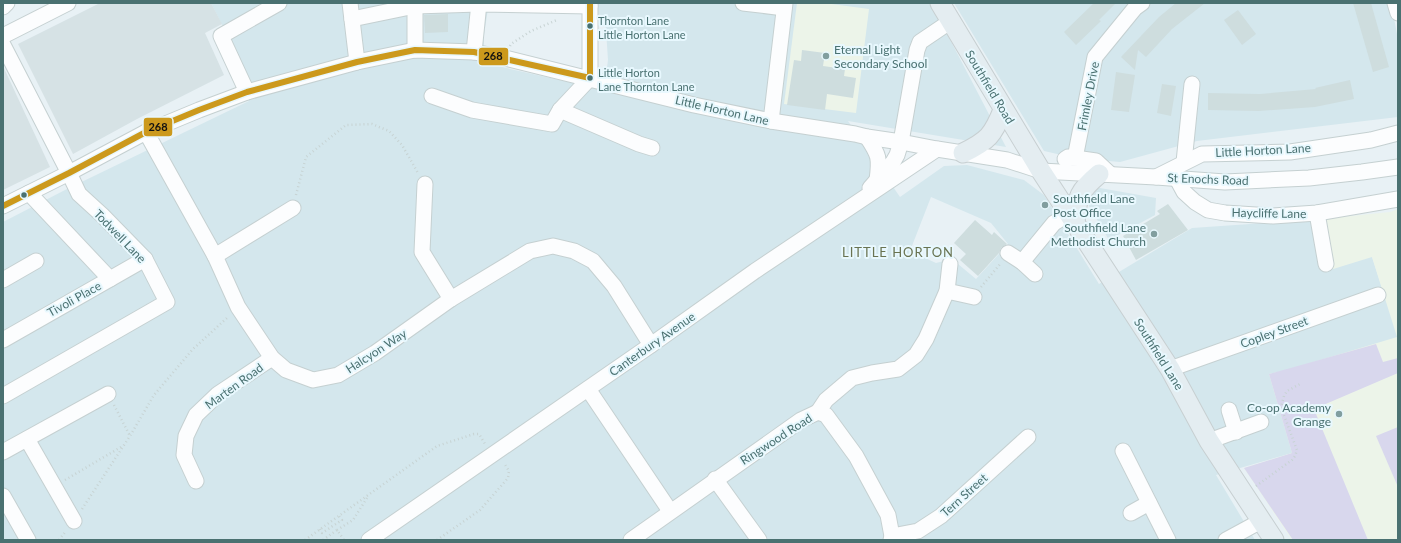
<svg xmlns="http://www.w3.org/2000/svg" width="1401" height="543" viewBox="0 0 1401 543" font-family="Lato,sans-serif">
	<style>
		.residential { fill: #d4e7ed; fill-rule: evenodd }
		.industrial { fill: #d6e2e5 }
		.education { fill: #ecf4e9 }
		.green { fill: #d8d7ed }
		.building { fill: #ceddde }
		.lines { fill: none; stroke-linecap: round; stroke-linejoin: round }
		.minor-casing { stroke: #c5d0d1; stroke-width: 17 }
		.major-casing { stroke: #c7cfd1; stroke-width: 21 }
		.path { stroke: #c7d3d3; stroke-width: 2.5; stroke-dasharray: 1 3; stroke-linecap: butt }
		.minor { stroke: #fcfdfe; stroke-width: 15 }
		.major { stroke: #e4edf1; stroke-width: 19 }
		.bus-1-casing { stroke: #e8f8fe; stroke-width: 9 }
		.bus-1 { stroke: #cc991c; stroke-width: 6 }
		.bus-dot { fill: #4a7171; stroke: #e8f8fe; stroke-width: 1.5 }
		.poi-dot { fill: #819e9f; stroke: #e8f8fe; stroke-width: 1.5 }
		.labels { text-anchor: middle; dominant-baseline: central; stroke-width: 4; stroke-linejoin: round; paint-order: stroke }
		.bus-label { font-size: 11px; fill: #4a7171; stroke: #e8f8fe; text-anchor: start }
		.poi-label { font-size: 12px; fill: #4a7171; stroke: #e8f8fe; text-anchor: start }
		.street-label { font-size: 12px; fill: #4a7171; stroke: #e8f8fe }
		.neighbourhood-label { font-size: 13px; letter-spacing: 1px; fill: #697351; stroke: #e8f8fe }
		.line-badge { stroke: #e8f8fe; stroke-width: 1.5 }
		.pale-badge-label { font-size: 11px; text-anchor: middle; font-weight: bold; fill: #111 }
	</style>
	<rect width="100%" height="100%" fill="#e8f1f5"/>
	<!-- residential -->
	<g class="residential">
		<path d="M211 3H931L1006 147 848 121 900 197 944 166 967 165 1024 180 1044 195 1099 284 1192 228 1321 219 1372 257 1398 337 1292 453 1216 475 1255 540H3V222L65 190 249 101 248 77ZM488 9 605 15 608 60 604 90 484 63V35ZM931 197 991 223 1008 244 976 279 952 259 936 263 910 251Z"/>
		<path d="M954 3H1391L1398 39V117L1197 141 1120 162 1075 158 1044 151Z"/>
		<path d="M1100 188 1156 198 1155 215 1109 240 1089 206V196L1095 189Z"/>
	</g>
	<!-- industrial -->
	<g class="industrial">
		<path d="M100 3H211L222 24 205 33 224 75 137 119 73 154 18 44Z"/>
		<path d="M3 66 50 167 3 190Z"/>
	</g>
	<!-- education -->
	<g class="education">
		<path d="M797 3H824L869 9 856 113 784 104Z"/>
		<path d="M1398 209V540H1292L1244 468 1292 453 1269 374 1287 370 1397 337 1372 257 1330 270 1321 219 1390 212Z"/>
	</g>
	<!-- green -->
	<g class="green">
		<path d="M1376 344 1383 362 1398 358V373L1314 409 1368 540H1293L1244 468 1292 453 1269 374Z"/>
		<path d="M1398 427V487L1376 436Z"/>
	</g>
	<!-- building -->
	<g class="building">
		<path d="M1094 3H1116L1099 20 1101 21 1076 45 1064 32Z"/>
		<path d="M1176 3H1205L1172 29 1146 57 1138 50 1135 70 1121 57 1159 17Z"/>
		<path d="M1353 3H1371L1389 67 1373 72Z"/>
		<path d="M1238 10 1256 34 1242 45 1224 20Z"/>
		<path d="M448 14V32L425 33 424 15Z"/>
		<path d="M802 50 825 53 823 66 845 69 844 76 856 78 853 98 827 94 825 110 787 105 794 60 801 61Z"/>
		<path d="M1116 72 1135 75 1129 112 1111 110Z"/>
		<path d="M1350 80 1354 99 1315 107 1259 111 1208 110V93L1260 94 1316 89 1315 88Z"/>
		<path d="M1162 84 1176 86 1171 116 1157 113Z"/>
		<path d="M1168 204 1188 230 1136 260 1123 236 1160 214 1157 211Z"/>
		<path d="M975 220 992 235 994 232 1007 244 1001 248 999 253 978 276 960 260 966 254 954 243Z"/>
	</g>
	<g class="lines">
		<!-- minor casing -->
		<g class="minor-casing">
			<g id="minor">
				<path d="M350 3 357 62"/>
				<path d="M743 3 784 8"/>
				<path d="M1395 3 1398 13"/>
				<path d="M415 6V50"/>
				<path d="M3 7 7 3"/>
				<path d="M352 19 415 6 479 4 590 6"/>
				<path d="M3 36 68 3"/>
				<path d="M3 45 69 173 79 194 102 215 145 259 167 302 3 396"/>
				<path d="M474 52 479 3"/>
				<path d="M590 78V3"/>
				<path d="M247 92 221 36 279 3"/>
				<path d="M432 96 472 110 552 124 560 110 590 78"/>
				<path d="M560 110 639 144 652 148"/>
				<path d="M771 121 785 3"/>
				<path d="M146 132 215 256 238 307 272 358 286 370 313 380 338 375 375 353 451 299 530 251 553 246 574 251 593 261 614 286 651 345"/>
				<path d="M867 137C879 155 880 158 877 180"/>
				<path d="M1075 158 1095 57 1135 8 1142 3"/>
				<path d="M1065 159 1068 157 1096 161 1110 174"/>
				<path d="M1184 162 1192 84"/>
				<path d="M1156 177 1202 154 1290 152 1371 140 1398 133"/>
				<path d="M1177 179 1184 192 1195 202 1208 210 1225 213 1273 216 1317 213 1398 199"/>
				<path d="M425 184 422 252 451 299"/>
				<path d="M870 188 893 162 897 155 901 142 917 50 920 42 951 21"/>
				<path d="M29 193 110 279"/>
				<path d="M3 206 69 173 146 132 199 110 247 92 357 62 415 50 474 52 505 58 694 105 771 121 855 134 867 137 901 142 937 149 1007 160 1041 171 1156 177 1225 182 1309 178 1362 172 1398 167"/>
				<path d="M1317 213 1326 264"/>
				<path d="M1008 253 1022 262 1035 274"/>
				<path d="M215 256 293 208"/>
				<path d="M1022 262 1054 223 1069 214"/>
				<path d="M3 280 36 261"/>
				<path d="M947 291 974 297"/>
				<path d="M3 340 145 259"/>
				<path d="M1170 369 1378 295"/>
				<path d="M588 389 670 511"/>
				<path d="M1229 410 1236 432"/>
				<path d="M818 412 826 400 852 378 872 373 898 369 916 355 926 339 947 291 950 264"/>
				<path d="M27 439 74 521"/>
				<path d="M1209 441 1261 422"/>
				<path d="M1123 451 1168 540"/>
				<path d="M3 452 108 394"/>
				<path d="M715 479 759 540"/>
				<path d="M196 481 184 455 186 436 196 415 218 394 272 358"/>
				<path d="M3 496 28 540"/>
				<path d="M1131 513 1149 503"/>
				<path d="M892 536 918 531 941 516 1028 437"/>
				<path d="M369 540 651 345 755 271 937 149"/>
				<path d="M631 540 801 420 818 412 826 415 856 456 888 515 892 536 891 540"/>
				<path d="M1226 540 1261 521"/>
			</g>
		</g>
		<!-- major casing -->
		<g class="major-casing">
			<g id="major">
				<path d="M940 3 1041 171 1170 369 1209 441 1274 540"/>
				<path d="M963 153C988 141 993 135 1003 110"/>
				<path d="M1075 223C1077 196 1079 191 1099 174"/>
			</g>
		</g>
		<!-- path -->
		<g class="path">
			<path d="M510 46 511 44 531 31 557 20"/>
			<path d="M296 195 306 157 346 125 372 124 389 131 402 145 418 173"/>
			<path d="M981 287 1001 263"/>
			<path d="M114 405 130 436"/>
			<path d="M65 480 121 447"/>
			<path d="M1256 486 1292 460 1295 456 1297 450 1281 407 1284 396 1287 391 1300 384"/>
			<path d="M82 509 130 436 154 395 193 349 228 317"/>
			<path d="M320 529 322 533 342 520 339 516"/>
			<path d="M337 530 353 520 367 498"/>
			<path d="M59 540 66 531"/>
			<path d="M305 540 437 446 474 434H479L485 444"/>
			<path d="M323 540 337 530 344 540"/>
			<path d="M437 540 480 510 508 478 509 471 504 463"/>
		</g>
		<!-- minor -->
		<use href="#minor" class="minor"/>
		<!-- major -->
		<use href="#major" class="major"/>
		<!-- bus-1 casing -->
		<g class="bus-1-casing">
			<path id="bus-1" d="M3 206 69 173 146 132 199 110 247 92 357 62 415 50 474 52 590 78V3"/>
		</g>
		<!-- bus-1 -->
		<use href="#bus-1" class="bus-1"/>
	</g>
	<!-- markers -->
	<g class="bus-dot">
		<circle cx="590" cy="26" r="3.5"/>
		<circle cx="590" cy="78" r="3.5"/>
		<circle cx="24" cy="195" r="3.5"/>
	</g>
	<g class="poi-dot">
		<circle cx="826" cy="56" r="4"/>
		<circle cx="1045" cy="205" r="4"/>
		<circle cx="1154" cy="234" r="4"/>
		<circle cx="1339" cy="414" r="4"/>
	</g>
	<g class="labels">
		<!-- bus labels -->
		<g class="bus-label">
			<text x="598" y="20">Thornton Lane<tspan x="598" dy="14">Little Horton Lane</tspan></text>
			<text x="598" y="72">Little Horton<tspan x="598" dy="14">Lane Thornton Lane</tspan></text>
		</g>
		<!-- poi labels -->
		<g class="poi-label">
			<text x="834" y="49">Eternal Light<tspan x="834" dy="14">Secondary School</tspan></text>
			<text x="1053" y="198">Southfield Lane<tspan x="1053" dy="14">Post Office</tspan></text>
			<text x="1146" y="227" text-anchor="end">Southfield Lane<tspan x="1146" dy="14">Methodist Church</tspan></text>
			<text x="1331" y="407" text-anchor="end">Co-op Academy<tspan x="1331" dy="14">Grange</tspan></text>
		</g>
		<!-- street labels -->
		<g class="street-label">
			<text transform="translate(990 87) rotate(59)">Southfield Road</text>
			<text transform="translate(1088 96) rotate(-79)">Frimley Drive</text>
			<text transform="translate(722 110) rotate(13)">Little Horton Lane</text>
			<text transform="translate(1263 150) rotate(-3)">Little Horton Lane</text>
			<text transform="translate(1208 179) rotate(2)">St Enochs Road</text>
			<text transform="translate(1269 213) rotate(1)">Haycliffe Lane</text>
			<text transform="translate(120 236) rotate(46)">Todwell Lane</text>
			<text transform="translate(74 299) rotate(-29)">Tivoli Place</text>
			<text transform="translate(1274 332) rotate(-20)">Copley Street</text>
			<text transform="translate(652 344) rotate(-35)">Canterbury Avenue</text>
			<text transform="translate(376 351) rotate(-33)">Halcyon Way</text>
			<text transform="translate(1159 354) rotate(58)">Southfield Lane</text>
			<text transform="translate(234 386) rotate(-36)">Marten Road</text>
			<text transform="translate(776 439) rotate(-33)">Ringwood Road</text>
			<text transform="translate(964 495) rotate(-42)">Tern Street</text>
		</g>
		<!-- neighbourhood labels -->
		<g class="neighbourhood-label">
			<text x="898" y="252">LITTLE HORTON</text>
		</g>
	</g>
	<g class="line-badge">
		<rect x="478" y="47" width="31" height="19" rx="4" fill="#cc991c"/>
		<rect x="143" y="117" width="30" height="20" rx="4" fill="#cc991c"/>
	</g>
	<g class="pale-badge-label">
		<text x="493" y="60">268</text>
		<text x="158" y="131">268</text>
	</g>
	<!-- border -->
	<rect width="1401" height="543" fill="none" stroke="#4a7171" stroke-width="8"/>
</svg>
